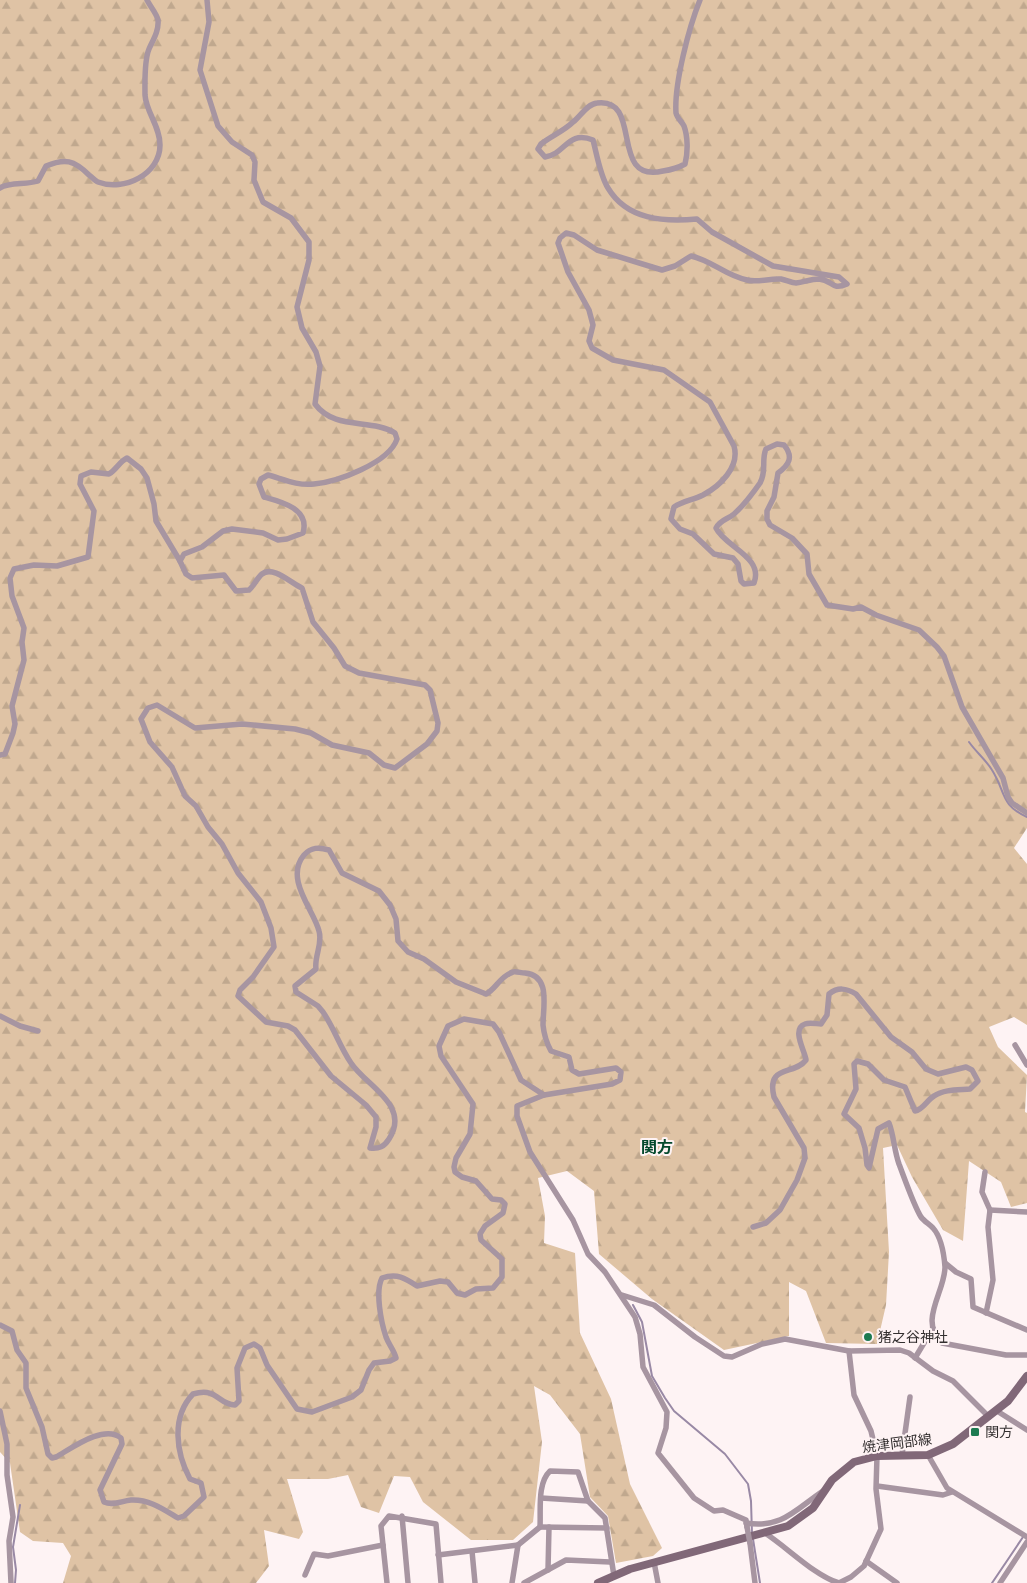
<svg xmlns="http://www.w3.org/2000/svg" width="1027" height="1583" viewBox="0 0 1027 1583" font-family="'Work Sans','Noto Sans JP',sans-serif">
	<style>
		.forest { fill: url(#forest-firs) }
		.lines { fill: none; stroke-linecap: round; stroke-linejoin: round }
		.stream { stroke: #9989a5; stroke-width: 2 }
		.minor { stroke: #a795a1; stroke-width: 5.5 }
		.secondary { stroke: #816878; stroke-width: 8 }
		.minor-bridge { stroke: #a795a1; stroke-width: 5.5 }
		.poi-dot { fill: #1d7a51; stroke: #fef3f4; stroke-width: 2 }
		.labels { text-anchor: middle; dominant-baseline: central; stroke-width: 4; stroke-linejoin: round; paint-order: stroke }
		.poi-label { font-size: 14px; fill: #332f2f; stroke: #fef3f4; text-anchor: start }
		.street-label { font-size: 14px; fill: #332f2f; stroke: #fef3f4 }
		.quarter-label { font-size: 16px; font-weight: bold; fill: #04492d; stroke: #fef3f4 }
	</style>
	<defs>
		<pattern id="forest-firs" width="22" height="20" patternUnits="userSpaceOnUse" patternTransform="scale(1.25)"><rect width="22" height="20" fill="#dfc3a5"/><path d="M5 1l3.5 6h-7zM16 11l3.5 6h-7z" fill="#c0a88e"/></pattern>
	</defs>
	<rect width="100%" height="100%" fill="#fef3f4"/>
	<!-- forest -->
	<path class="forest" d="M0 0H1027V828L1014 848 1027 864V1025L1014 1017 989 1027 998 1047 1027 1075 1025 1112 1027 1113V1203L1011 1207 1001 1182 969 1161 963 1241 943 1230 912 1177 897 1145 883 1148 889 1252 886 1305 877 1344 826 1343 806 1291 789 1282V1336L724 1350 652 1299 599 1254 594 1191 567 1171 538 1178 545 1216 544 1243 575 1253 580 1333 611 1399 630 1484 662 1548 653 1556 616 1563 608 1516 590 1497 580 1434 550 1395 534 1386 542 1442 533 1522 513 1540H471L423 1502 410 1477 394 1476 379 1513 361 1507 348 1475 328 1479H287L303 1532 299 1539 264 1530 269 1566 256 1583H63L71 1556 63 1543 33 1541 20 1532 10 1463 0 1452Z"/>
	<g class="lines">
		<!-- stream -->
		<g class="stream">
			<path d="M969 742C976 752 986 760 992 770 1006 792 1000 805 1027 817"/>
			<path d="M633 1305 642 1322 652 1376 665 1398 674 1411 725 1454 748 1484 751 1501 752 1534"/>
			<path d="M753 1539 760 1583"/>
			<path d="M15 1583 16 1570 13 1547 20 1505"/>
			<path d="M992 1583 1023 1537"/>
		</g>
		<!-- minor -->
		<g class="minor">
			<path d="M207 0 209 22 200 70 218 126 232 142 252 155 255 162 254 180 263 202 291 218 309 242V260L297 307 302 328 316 352 320 366 315 404C335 431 371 418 395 433L397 439C389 463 337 482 314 484 297 486 283 479 268 475L261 479 259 484 264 497C282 502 310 509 303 533L287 539 278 540 263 533 232 529 223 531 202 547 184 554 180 561 186 574 192 578 224 575 236 591 249 590C254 586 257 578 262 574 273 565 292 584 302 588L313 622 334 648 345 666 359 673 425 685 430 690 438 723 437 731 427 744 395 768 384 765 369 753 332 745 311 733 295 729 242 724 195 728 157 705 148 708 141 719 150 742 172 767 185 796 196 806 208 827 222 844 238 873 261 902 271 928 274 947 253 977 240 990 238 996 266 1022 288 1026 295 1030 331 1076 366 1105 376 1117V1127L370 1148C379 1149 384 1147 389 1139 411 1105 366 1086 351 1063 340 1047 334 1028 323 1012L318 1006 296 992 295 986 316 969C314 956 323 944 319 931 314 910 284 879 304 855 311 847 319 847 329 850L342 873 379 891 390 905 396 919 398 941 408 952 424 959 456 982 486 994C496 989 500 976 513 972 516 971 521 973 525 973 551 975 543 1007 543 1025 544 1035 546 1042 551 1051L569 1057 572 1070 579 1074 616 1068 621 1072 620 1080 612 1084 544 1095 517 1106V1116L530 1152 573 1220 588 1254 605 1272 635 1317 640 1334 643 1367 667 1412 666 1428 658 1453 694 1498 714 1511 723 1510 746 1520 747 1527"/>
			<path d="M700 0C689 27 674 84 676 113 677 118 682 122 684 126 688 137 688 153 685 164 678 168 670 170 663 171 608 184 644 97 597 103 587 104 580 117 573 122 564 131 551 136 541 144L538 149 545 157C566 154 567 130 593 140 597 155 600 175 608 188 627 220 664 222 697 219L712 232 773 266 839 277 847 284C831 291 833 280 819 279 811 279 804 282 796 283 792 283 786 280 781 279 770 278 758 283 747 280 726 276 711 260 691 256L675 266 662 270 597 250 574 235 566 233 560 238 558 243 568 272 589 310 593 325 589 341 592 348 613 360 664 370 710 402 734 446C740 467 720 486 703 495 693 500 683 501 674 507L671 519 680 529 693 534 714 554 733 558 738 564 741 581 744 584 754 583C764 557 725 547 716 528 721 519 727 520 734 514 743 506 753 493 760 483 767 471 761 460 766 449L777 444 784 445C794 457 789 465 778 473L774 497 767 511V519L770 525 792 538 807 554 809 574 827 605 853 609 861 607 876 615 919 630 937 647 944 656 962 707 1003 778 1008 797 1012 803 1027 813"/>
			<path d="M0 188C9 182 26 185 38 181L46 166C65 158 74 160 89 175 92 177 95 181 98 182 124 192 160 174 160 145 160 126 146 112 145 95 145 82 144 61 149 49 153 40 159 31 158 20 157 14 150 6 147 0"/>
			<path d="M0 755 5 754 13 733 15 724 12 706 24 660 22 642 24 628 12 596 10 578 14 569 34 565 57 566 88 557 94 511 80 484 81 476 91 472 109 474C117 469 119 462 127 458L141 469 147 478 154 504 156 521 180 561"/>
			<path d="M0 1016 20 1026 38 1031"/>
			<path d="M1015 1045 1027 1065"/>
			<path d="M985 1172 982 1192 990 1210 988 1227 993 1280 986 1313"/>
			<path d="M990 1210 1027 1212"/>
			<path d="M753 1227 766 1223 780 1210 797 1180 805 1158 804 1148 774 1097C766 1064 794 1076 806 1060 805 1051 791 1029 805 1024 810 1022 817 1024 821 1024L827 1015 829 994C838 987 846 988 856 994L891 1037 912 1052 926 1069 938 1074 966 1067 972 1070 978 1081 970 1089C959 1090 944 1089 934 1096 927 1100 923 1110 915 1111L905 1087 884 1080 868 1064 857 1061 854 1064 856 1089 844 1114 859 1128 865 1148 867 1165 869 1168 878 1129 889 1123C894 1136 894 1150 899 1164 904 1177 914 1206 921 1217 924 1221 929 1224 933 1228 942 1238 944 1254 945 1267 945 1292 918 1321 942 1343L1006 1355H1027"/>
			<path d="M945 1263 956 1272 971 1279 973 1307 1027 1330"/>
			<path d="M622 1295 654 1305 695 1337 724 1356 732 1357 762 1344 785 1339 849 1351 900 1350 909 1353 933 1371 953 1381 989 1417"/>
			<path d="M0 1325 12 1331 17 1350 26 1363V1388L42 1427 48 1454 52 1458 56 1457C72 1448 104 1424 121 1438L122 1444 100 1490 104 1502C113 1506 121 1501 131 1500 149 1499 163 1509 178 1518L184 1516 204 1497 201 1483 190 1479C176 1453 171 1417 193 1394 218 1387 217 1404 235 1405L239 1401 237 1368 245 1348 254 1344 260 1348 267 1365 297 1409 312 1412 352 1397 361 1390 369 1370 374 1363 390 1361 396 1358C394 1350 389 1345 386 1337 381 1322 375 1291 382 1278 397 1273 405 1278 417 1286L440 1281 448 1282 457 1293 465 1295 476 1289 493 1288 502 1277V1259L481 1240 480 1234 485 1226 503 1213 505 1204 501 1200 492 1199 476 1181 462 1177 455 1172 454 1167 456 1158 470 1134 473 1104 441 1056 439 1046 448 1026 464 1019 493 1024 499 1032 521 1080 544 1095"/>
			<path d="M915 1358 933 1328"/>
			<path d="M0 1411 7 1444V1475L13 1517 9 1541 11 1583"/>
			<path d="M997 1411 1027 1430"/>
			<path d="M902 1455 910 1397"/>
			<path d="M928 1455 947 1488 1027 1537"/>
			<path d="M877 1486 943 1495 952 1492"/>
			<path d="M541 1498 588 1501"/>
			<path d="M402 1516 408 1583"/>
			<path d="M746 1523C782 1529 796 1509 823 1491"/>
			<path d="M540 1527 607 1528"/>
			<path d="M765 1533C788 1548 815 1576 839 1583"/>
			<path d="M750 1543 755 1583"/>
			<path d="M518 1545 540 1527C541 1511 537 1483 550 1471L578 1472 588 1501 605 1518 614 1576"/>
			<path d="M472 1551 475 1583"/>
			<path d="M438 1555 518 1545 512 1583"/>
			<path d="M866 1561 897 1583"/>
			<path d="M654 1562 658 1583"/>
			<path d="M548 1570 549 1527"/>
			<path d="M305 1575 314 1554 328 1556 383 1545"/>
			<path d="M387 1583 381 1526 389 1516 436 1524 441 1583"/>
			<path d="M524 1583 566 1560 610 1562"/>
			<path d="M839 1583 851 1577 864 1566 881 1529 876 1489 877 1456 871 1431 854 1395 849 1351"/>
			<path d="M1000 1583 1027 1542"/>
		</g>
		<!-- secondary -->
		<path class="secondary" d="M598 1583 630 1569 788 1526 813 1508 832 1480 854 1462 877 1456 928 1455 953 1444 1008 1401 1027 1376"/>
		<!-- minor-bridge -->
		<path class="minor-bridge" d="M747 1527 750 1543"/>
	</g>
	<!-- markers -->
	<g class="poi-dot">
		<circle cx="868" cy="1337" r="5"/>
		<rect x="970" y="1427" width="10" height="10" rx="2.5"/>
	</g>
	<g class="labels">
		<!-- poi labels -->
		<g class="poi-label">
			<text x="878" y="1337">猪之谷神社</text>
			<text x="985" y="1432">関方</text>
		</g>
		<!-- street labels -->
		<g class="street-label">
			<text transform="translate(897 1443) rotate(-7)">焼津岡部線</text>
		</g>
		<!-- quarter labels -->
		<g class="quarter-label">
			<text x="657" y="1147">関方</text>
		</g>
	</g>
</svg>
